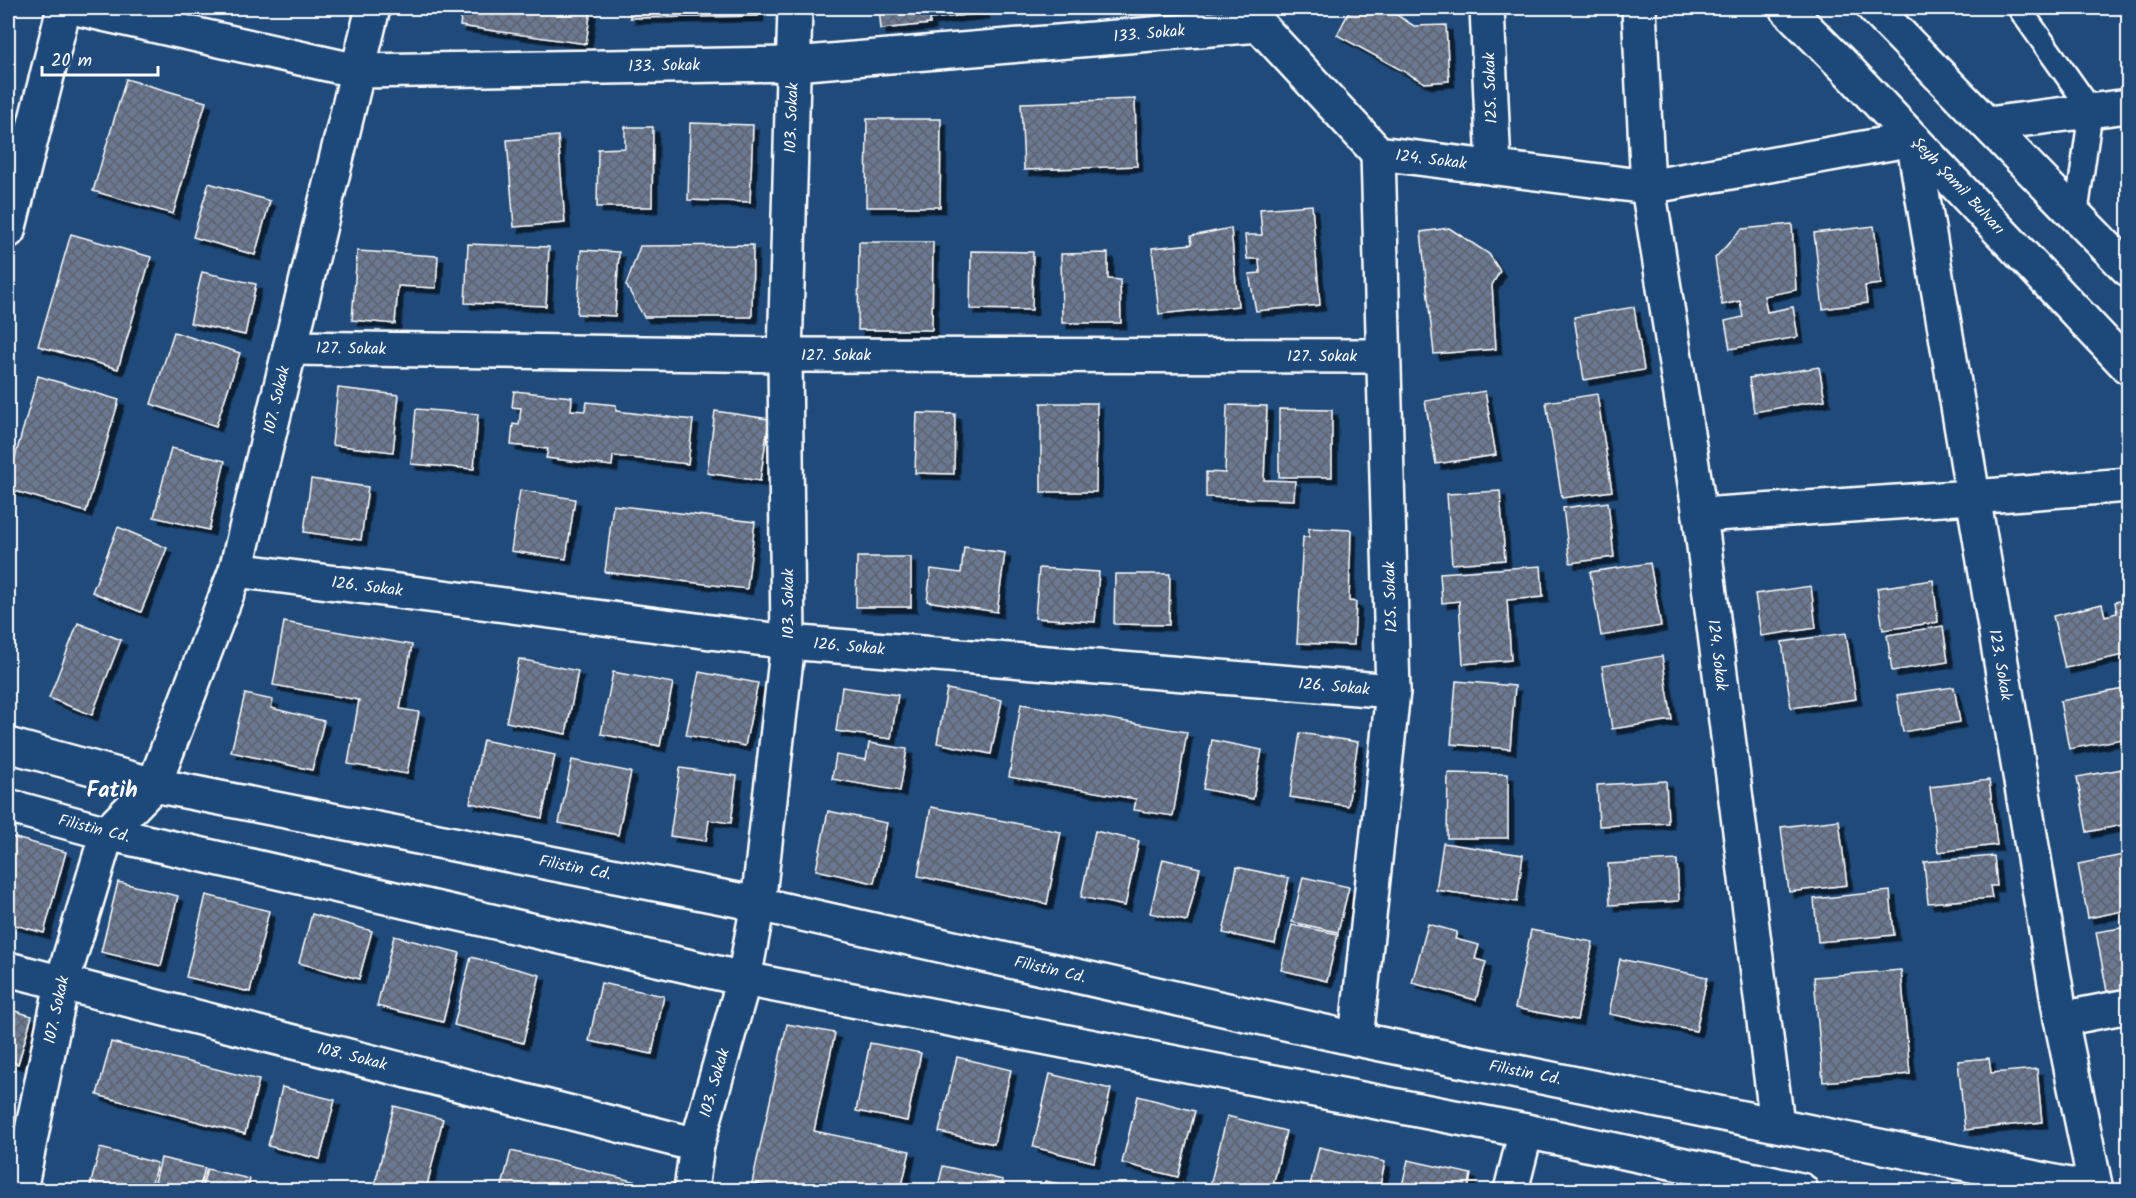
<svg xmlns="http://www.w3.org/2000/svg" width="2136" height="1198" viewBox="0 0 2136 1198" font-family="Kalam,sans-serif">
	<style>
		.building { fill: url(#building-cross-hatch); stroke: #fff; stroke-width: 1.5; filter: url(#shadow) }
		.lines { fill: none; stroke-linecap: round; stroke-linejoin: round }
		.service-casing { stroke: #fff; stroke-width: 27 }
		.minor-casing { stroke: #fff; stroke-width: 38 }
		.secondary-casing { stroke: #fff; stroke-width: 38 }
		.service { stroke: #1f4a7a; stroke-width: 22 }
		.minor { stroke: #1f4a7a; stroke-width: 33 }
		.secondary { stroke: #1f4a7a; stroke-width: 33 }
		.labels { text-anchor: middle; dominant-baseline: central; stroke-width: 4.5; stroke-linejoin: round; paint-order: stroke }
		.street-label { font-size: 16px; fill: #fff; stroke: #1f4a7a }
		.district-label { font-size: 22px; font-weight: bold; fill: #fff; stroke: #1f4a7a }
	</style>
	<defs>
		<pattern id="building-cross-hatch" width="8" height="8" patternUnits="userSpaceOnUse" patternTransform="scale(1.5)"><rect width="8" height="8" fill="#6b7890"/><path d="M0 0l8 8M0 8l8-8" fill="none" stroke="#5c626e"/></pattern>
		<filter id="shadow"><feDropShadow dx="5.5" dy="5.5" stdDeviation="0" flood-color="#0009"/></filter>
	</defs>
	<rect width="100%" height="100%" fill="#1f4a7a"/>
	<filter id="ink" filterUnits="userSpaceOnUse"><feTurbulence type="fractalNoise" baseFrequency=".0167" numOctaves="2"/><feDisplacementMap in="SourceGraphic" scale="12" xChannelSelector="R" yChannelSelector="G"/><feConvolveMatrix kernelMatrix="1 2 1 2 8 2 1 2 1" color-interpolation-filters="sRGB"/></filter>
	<g filter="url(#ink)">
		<!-- building -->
		<g class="building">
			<path d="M462 8H591L586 44 460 26Z"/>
			<path d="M630 8H758V16L630 18Z"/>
			<path d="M879 8H983L984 13 930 19V24L881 29Z"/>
			<path d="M1351 8H1386L1414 26 1446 25 1449 81 1425 83 1337 35Z"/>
			<path d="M126 79 206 102 173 214 93 191Z"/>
			<path d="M1135 99 1137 166 1024 170 1021 103Z"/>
			<path d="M867 119H941L940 207H866Z"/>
			<path d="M690 123 753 125 750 202 688 200Z"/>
			<path d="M625 127H653L652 207H597L598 149 625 148Z"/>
			<path d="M558 136 565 223 514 227 507 140Z"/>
			<path d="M209 183 270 201 255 255 193 237Z"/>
			<path d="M1312 205 1320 305 1256 311 1249 274 1260 273 1259 259H1247L1245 235H1262L1260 209Z"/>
			<path d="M1792 224 1796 290 1764 296 1767 312 1793 307 1798 337 1730 349 1725 321 1743 317 1740 301 1722 305 1715 258 1742 229Z"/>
			<path d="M1874 226 1881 284 1865 286 1867 303 1823 309 1814 233Z"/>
			<path d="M1231 228 1238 306 1159 314 1152 248 1192 244 1191 236Z"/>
			<path d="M1449 228 1489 254 1500 271 1492 285 1496 349 1434 354 1421 232Z"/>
			<path d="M71 234 151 257 118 369 38 346Z"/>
			<path d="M859 242H933L932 330H858Z"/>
			<path d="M468 244 549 247 546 306 465 303Z"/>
			<path d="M753 245 752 317H644L626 285 640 246Z"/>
			<path d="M581 250 619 252 615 316 577 314Z"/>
			<path d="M357 251 438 256 436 288 398 286 395 324 352 320Z"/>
			<path d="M971 251 1033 252 1032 310 970 309Z"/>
			<path d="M1108 253V279L1120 280 1121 323H1062L1061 254Z"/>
			<path d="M202 272 256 284 245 335 190 323Z"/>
			<path d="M1634 307 1644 370 1584 380 1574 317Z"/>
			<path d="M174 332 240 353 216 426 151 404Z"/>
			<path d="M1819 367 1825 400 1754 412 1749 378Z"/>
			<path d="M38 376 119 400 86 512 8 489V482Z"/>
			<path d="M338 388 399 395 393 452 332 445Z"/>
			<path d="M514 391 572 397 571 410 585 411 587 402 616 405V411L693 420 688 464 613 456 612 466 546 458 548 449 511 445 513 424 519 425 521 408 512 407Z"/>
			<path d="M1485 391 1496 455 1436 464 1425 401Z"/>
			<path d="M1597 394 1612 491 1562 498 1546 402Z"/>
			<path d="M1041 403H1097L1096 492H1041Z"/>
			<path d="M1227 405 1267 406 1264 480 1295 481 1294 500 1206 497V472L1225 473Z"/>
			<path d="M416 409 478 414 474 469 411 464Z"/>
			<path d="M1279 409 1332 410V477H1279Z"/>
			<path d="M715 411 769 419 760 481 707 473Z"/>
			<path d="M917 413 955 414 954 474 915 473Z"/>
			<path d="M171 448 225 461 209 530 154 517Z"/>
			<path d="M311 479 368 487 361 540 304 532Z"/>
			<path d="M520 490 575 499 566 559 511 551Z"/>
			<path d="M1500 491 1505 560 1452 564 1447 494Z"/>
			<path d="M1608 502 1614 557 1570 563 1563 508Z"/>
			<path d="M613 505 755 522 747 589 605 572Z"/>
			<path d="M118 527 167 548 141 612 92 592Z"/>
			<path d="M1309 528 1351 530 1349 601 1356 602 1354 645 1297 643 1303 537H1309Z"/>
			<path d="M964 547 1005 553 997 612 927 601 931 569 961 573Z"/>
			<path d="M857 557H911V607H856Z"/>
			<path d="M1650 563 1661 626 1601 636 1590 572Z"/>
			<path d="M1541 566 1543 597 1507 600 1511 660 1463 664 1459 601 1442 603 1440 573Z"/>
			<path d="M1039 568 1099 572 1095 622 1035 618Z"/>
			<path d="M1115 574H1170L1169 625 1114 624Z"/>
			<path d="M1933 580 1938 622 1883 630 1877 588Z"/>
			<path d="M1811 586 1816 628 1761 636 1755 594Z"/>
			<path d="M2128 599V654L2065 668 2053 616 2102 604 2105 616 2117 613 2115 602Z"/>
			<path d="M284 622 412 645 400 709 419 712 407 774 348 764 359 700 273 685Z"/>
			<path d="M78 623 121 640 92 715 49 698Z"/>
			<path d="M1943 626 1948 662 1892 671 1887 635Z"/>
			<path d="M1846 633 1856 699 1791 708 1782 642Z"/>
			<path d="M1662 656 1672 720 1612 729 1602 666Z"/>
			<path d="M519 659 578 671 566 734 506 722Z"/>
			<path d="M613 672 673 683 660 746 601 734Z"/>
			<path d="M699 672 758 683 745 746 686 735Z"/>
			<path d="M1456 681 1515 686 1510 749 1451 744Z"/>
			<path d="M842 687 898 695 891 739 836 731Z"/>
			<path d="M1954 687 1960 722 1903 732 1897 695Z"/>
			<path d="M947 689 1002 700 991 754 937 743Z"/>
			<path d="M2124 689 2128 715V738L2069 749 2060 701Z"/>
			<path d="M245 694 273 700 271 708 324 721 312 770 231 752Z"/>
			<path d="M1021 704 1187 732 1173 816 1134 810 1136 799 1009 777Z"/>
			<path d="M1300 733 1358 742 1348 806 1290 797Z"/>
			<path d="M483 740 555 755 542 818 470 803Z"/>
			<path d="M1212 740 1262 750 1253 799 1203 789Z"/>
			<path d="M869 743 907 749 900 791 832 779 836 755 866 760Z"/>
			<path d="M572 760 631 772 618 835 559 823Z"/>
			<path d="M680 768 737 776 731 823 709 820 706 841 670 836Z"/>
			<path d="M2128 768V824L2087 832 2077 777Z"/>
			<path d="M1448 773 1508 774V838H1447Z"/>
			<path d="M1989 780 1997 845 1938 852 1930 787Z"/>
			<path d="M1666 781 1668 823 1599 826 1597 785Z"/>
			<path d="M931 807 1061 832 1047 904 918 876Z"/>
			<path d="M828 811 887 823 874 883 816 870Z"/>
			<path d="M1839 820 1847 885 1789 892 1781 827Z"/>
			<path d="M1095 831 1139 841 1125 906 1081 897Z"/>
			<path d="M8 836 66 852 44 933 8 923Z"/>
			<path d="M1443 843 1523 855 1517 902 1436 890Z"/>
			<path d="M2128 854V910L2088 918 2078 864Z"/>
			<path d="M1994 856 1997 886H1990L1992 898 1928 903 1924 862Z"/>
			<path d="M1163 859 1200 868 1187 921 1150 913Z"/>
			<path d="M1677 860 1679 901 1610 905 1608 864Z"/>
			<path d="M1237 867 1289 878 1275 944 1223 933Z"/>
			<path d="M1303 877 1349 887 1338 932 1292 922Z"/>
			<path d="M118 882 178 896 161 966 101 952Z"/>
			<path d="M1890 891 1894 935 1818 942 1814 899Z"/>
			<path d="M206 895 269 911 250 992 186 977Z"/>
			<path d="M312 914 372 931 359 979 299 963Z"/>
			<path d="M1428 924 1457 932 1455 939 1479 945 1475 959 1486 962 1476 1000 1412 983Z"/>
			<path d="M1292 925 1338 934 1327 981 1281 970Z"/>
			<path d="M2128 927V993L2108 997 2096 932Z"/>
			<path d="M1531 930 1593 942 1577 1020 1515 1008Z"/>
			<path d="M394 936 460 953 443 1022 377 1006Z"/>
			<path d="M471 957 540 975 523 1043 454 1025Z"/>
			<path d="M1620 959 1707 977 1696 1031 1609 1014Z"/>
			<path d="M1901 970 1910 1074 1823 1082 1814 977Z"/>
			<path d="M601 983 664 996 652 1054 589 1041Z"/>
			<path d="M8 1009 32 1016 18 1064 8 1061Z"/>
			<path d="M787 1024 835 1033 814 1131 910 1151 901 1190H788L752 1183Z"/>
			<path d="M111 1042 259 1080 245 1134 97 1095Z"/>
			<path d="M870 1043 921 1053 907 1121 856 1111Z"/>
			<path d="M957 1057 1011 1070 994 1144 939 1132Z"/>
			<path d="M1989 1058 1991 1073 2037 1069 2042 1122 1965 1130 1958 1061Z"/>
			<path d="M1050 1074 1111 1089 1094 1162 1033 1147Z"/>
			<path d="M282 1087 335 1100 320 1159 268 1146Z"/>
			<path d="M1138 1096 1195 1111 1178 1177 1122 1163Z"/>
			<path d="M394 1106 443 1119 426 1190H402L375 1184Z"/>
			<path d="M1227 1116 1286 1131 1272 1190H1209Z"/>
			<path d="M1319 1147 1385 1162 1379 1190H1309Z"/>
			<path d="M100 1148 157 1163 150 1190H89Z"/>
			<path d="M511 1151 641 1183 640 1190H501Z"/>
			<path d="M161 1158 205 1168 199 1190H153Z"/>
			<path d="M1408 1160 1471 1174 1468 1190H1401Z"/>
			<path d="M943 1166 1003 1180 1001 1190H937Z"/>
			<path d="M207 1169 250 1179 247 1190H201Z"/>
			<path d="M1045 1181 1088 1190H1042Z"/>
		</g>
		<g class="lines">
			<!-- service casing -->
			<g class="service-casing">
				<path id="service" d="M2019 8 2091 110 2076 215"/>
			</g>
			<!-- minor casing -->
			<g class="minor-casing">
				<g id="minor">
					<path d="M76 8 358 71 794 64 1259 25"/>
					<path d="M1240 8 1259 25 1378 153 1648 187 1913 139 2061 1019 2096 1190"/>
					<path d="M1487 8 1494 168"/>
					<path d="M1639 8 1648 187 1700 515 1777 1124"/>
					<path d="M1988 124 2128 106"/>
					<path d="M8 231 64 8"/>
					<path d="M290 348 785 355 1383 356"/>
					<path d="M1700 515 1972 497 2128 485"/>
					<path d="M236 570 788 642 1393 691"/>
					<path d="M8 969 697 1145"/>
					<path d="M2061 1019 2128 1006"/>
					<path d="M1356 1039 1393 691 1378 153"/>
					<path d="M20 1190 62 983 107 833"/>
					<path d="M691 1190 697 1145 744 979 758 904 788 642 785 355 795 8"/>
					<path d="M1511 1190 1526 1131"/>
				</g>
			</g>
			<!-- secondary casing -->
			<g class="secondary-casing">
				<g id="secondary">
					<path d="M1786 8 1845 67 2128 367"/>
					<path d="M1874 8 2128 269"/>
					<path d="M8 745 154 785 758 904 1356 1039 2094 1190"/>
					<path d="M8 806 107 833 744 979 1526 1131 1801 1190"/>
					<path d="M107 833 154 785 236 570 373 8"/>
				</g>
			</g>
			<!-- service -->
			<use href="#service" class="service"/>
			<!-- minor -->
			<use href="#minor" class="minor"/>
			<!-- secondary -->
			<use href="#secondary" class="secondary"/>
		</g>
	</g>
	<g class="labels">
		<!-- street labels -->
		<g class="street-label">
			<text transform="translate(1149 34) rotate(-5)">133. Sokak</text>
			<text transform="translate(664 66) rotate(-1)">133. Sokak</text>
			<text transform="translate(1491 88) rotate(-92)">125. Sokak</text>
			<text transform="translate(792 118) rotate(-88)">103. Sokak</text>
			<text transform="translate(1431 160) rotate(7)">124. Sokak</text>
			<text transform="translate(1958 186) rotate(47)">Şeyh Şamil Bulvarı</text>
			<text transform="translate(351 349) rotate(1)">127. Sokak</text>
			<text x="836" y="355">127. Sokak</text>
			<text x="1322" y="356">127. Sokak</text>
			<text transform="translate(277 400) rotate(-77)">107. Sokak</text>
			<text transform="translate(367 587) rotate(7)">126. Sokak</text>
			<text transform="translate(1391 597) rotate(-92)">125. Sokak</text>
			<text transform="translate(788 604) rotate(-90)">103. Sokak</text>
			<text transform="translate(849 647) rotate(5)">126. Sokak</text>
			<text transform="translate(1717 655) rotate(83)">124. Sokak</text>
			<text transform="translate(2000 665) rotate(80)">123. Sokak</text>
			<text transform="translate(1334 687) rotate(5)">126. Sokak</text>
			<text transform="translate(94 829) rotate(14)">Filistin Cd.</text>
			<text transform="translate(575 868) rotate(11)">Filistin Cd.</text>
			<text transform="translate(1050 970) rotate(13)">Filistin Cd.</text>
			<text transform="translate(57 1010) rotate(-78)">107. Sokak</text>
			<text transform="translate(352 1057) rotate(14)">108. Sokak</text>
			<text transform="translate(1525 1073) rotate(11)">Filistin Cd.</text>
			<text transform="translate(715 1083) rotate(-74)">103. Sokak</text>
		</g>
		<!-- district labels -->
		<g class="district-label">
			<text x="112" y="791">Fatih</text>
		</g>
	</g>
	<!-- margin -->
	<rect width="2136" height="1198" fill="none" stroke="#1f4a7a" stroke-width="30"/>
	<rect x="15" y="15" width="2106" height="1168" fill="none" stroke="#fff" stroke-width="2" filter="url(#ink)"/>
	<!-- scale -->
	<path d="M42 66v9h116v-9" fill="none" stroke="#ffffff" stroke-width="3"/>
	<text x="51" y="66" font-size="18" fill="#ffffff" stroke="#1f4a7a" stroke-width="4.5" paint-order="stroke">20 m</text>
</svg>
